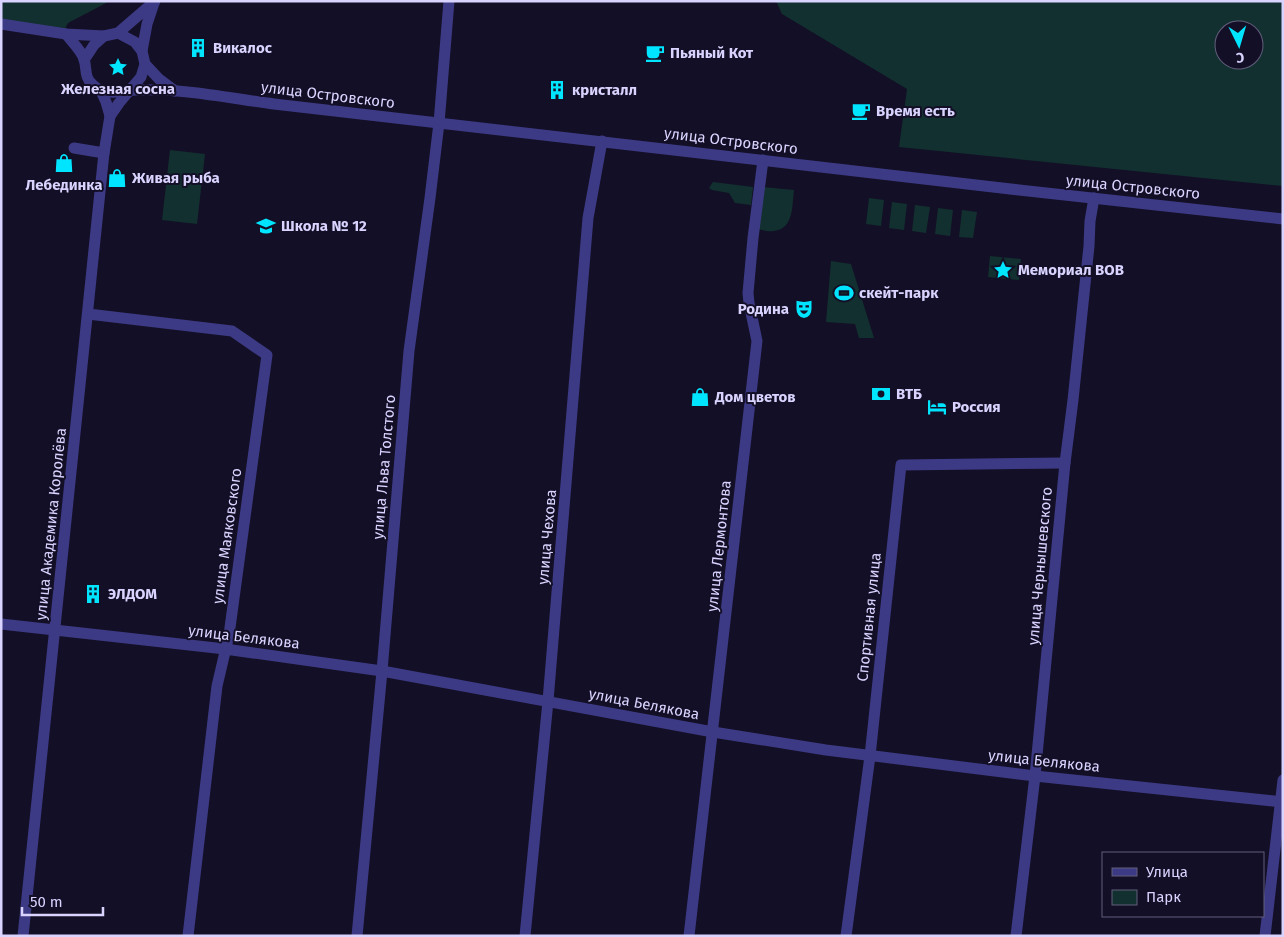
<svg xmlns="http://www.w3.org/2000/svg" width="1284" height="937" viewBox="0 0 1284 937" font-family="'Fira Sans',sans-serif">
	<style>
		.green { fill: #12302f; fill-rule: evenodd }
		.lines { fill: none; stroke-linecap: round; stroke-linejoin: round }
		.minor { stroke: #3d3a85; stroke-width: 11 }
		.labels { text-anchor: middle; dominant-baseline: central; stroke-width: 4; stroke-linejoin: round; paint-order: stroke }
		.poi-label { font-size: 15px; font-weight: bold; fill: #d9d4ff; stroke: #130f26; text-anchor: start }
		.street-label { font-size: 15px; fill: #d9d4ff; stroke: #130f26 }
	</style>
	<rect width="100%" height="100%" fill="#130f26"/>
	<!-- green -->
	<g class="green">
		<path d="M1 1H110L68 23 62 34 1 24Z"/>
		<path d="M776 1H1283V186L899 147 907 89 782 14ZM1224 30H1254V60H1224Z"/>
		<path d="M170 150 205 154 197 224 162 220Z"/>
		<path d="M713 182 753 187 751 205 735 203 729 193 712 190 709 188Z"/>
		<path d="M763 187 794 190C792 205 794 229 774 231 769 232 763 230 758 229Z"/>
		<path d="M869 198 884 200 881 226 866 224Z"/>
		<path d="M892 202 907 204 904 230 889 228Z"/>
		<path d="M915 205 930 207 926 233 912 231Z"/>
		<path d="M938 208 953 210 950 236 935 234Z"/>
		<path d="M962 210 977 212 973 238 959 237Z"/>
		<path d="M990 256 1021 259 1019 280 988 277Z"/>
		<path d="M831 261 851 264 874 338H859L855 324 826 322Z"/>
	</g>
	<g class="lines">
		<!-- minor -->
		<g class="minor">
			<path d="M1 24 66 34 104 36 118 33 155 1"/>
			<path d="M118 33 135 42 142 51"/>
			<path d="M66 34C72 42 81 50 84 59 87 68 84 77 92 84 104 97 121 91 136 90 182 88 228 98 274 104L1019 190 1283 219"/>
			<path d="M84 60 94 45 104 36"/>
			<path d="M145 64 159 79 175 91"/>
			<path d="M110 116 119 103 141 77 145 64 142 51 147 24 154 3"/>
			<path d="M74 148 104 153"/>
			<path d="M88 314 232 331 267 355 229 635 217 686 188 936"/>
			<path d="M1 624 225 649 382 671 713 732 826 750 1035 776 1283 802"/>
			<path d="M23 936 104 153 110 116 106 102 101 91"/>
			<path d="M357 936 382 671 409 351 430 198 439 123 449 1"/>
			<path d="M525 936 548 701 588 218 602 141"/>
			<path d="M689 936 757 341 749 303 748 293 753 238 763 160"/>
			<path d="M846 936 870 756 901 465 1065 463"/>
			<path d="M1016 936 1035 776 1065 463 1073 400 1089 246 1090 221 1094 198"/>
			<path d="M1265 936 1283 780"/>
		</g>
	</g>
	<!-- icons -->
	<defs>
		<g id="building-bare" transform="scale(1.5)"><path d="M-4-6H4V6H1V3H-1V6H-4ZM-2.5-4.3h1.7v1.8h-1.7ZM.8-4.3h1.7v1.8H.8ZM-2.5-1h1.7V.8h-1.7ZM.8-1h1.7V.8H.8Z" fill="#00e5ff" stroke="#130f26" stroke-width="2.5" paint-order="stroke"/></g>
		<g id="cafe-bare" transform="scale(1.5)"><path d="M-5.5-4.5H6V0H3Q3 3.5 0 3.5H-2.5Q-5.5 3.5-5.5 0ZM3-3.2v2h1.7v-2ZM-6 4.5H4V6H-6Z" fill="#00e5ff" stroke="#130f26" stroke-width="2.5" paint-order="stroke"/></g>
		<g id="sight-bare" transform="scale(1.5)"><path d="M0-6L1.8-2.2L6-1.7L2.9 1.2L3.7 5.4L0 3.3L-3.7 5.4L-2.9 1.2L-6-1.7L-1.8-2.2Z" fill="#00e5ff" stroke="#130f26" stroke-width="2.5" paint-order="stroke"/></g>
		<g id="shop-bare" transform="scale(1.5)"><path d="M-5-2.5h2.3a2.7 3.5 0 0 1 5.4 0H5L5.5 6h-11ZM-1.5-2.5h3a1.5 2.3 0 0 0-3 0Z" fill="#00e5ff" stroke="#130f26" stroke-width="2.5" paint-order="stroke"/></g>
		<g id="school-bare" transform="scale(1.5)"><path d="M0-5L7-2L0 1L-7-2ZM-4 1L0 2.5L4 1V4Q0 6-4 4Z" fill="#00e5ff" stroke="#130f26" stroke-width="2.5" paint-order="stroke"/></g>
		<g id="stadium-bare" transform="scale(1.5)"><path d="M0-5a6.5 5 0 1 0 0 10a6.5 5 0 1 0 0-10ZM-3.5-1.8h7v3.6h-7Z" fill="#00e5ff" stroke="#130f26" stroke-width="2.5" paint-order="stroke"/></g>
		<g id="theatre-bare" transform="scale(1.5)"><path d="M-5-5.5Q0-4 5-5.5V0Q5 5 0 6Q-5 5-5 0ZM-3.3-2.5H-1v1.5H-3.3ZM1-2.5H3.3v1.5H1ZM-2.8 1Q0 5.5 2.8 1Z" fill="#00e5ff" stroke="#130f26" stroke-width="2.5" paint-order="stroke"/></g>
		<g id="bank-bare" transform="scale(1.5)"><path d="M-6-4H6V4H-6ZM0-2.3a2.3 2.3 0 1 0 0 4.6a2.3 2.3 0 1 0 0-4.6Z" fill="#00e5ff" stroke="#130f26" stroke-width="2.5" paint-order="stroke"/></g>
		<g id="hotel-bare" transform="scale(1.5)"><path d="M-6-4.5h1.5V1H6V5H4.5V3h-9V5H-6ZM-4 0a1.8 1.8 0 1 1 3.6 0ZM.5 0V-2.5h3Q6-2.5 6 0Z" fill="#00e5ff" stroke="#130f26" stroke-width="2.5" paint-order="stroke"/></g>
	</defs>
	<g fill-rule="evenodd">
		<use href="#building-bare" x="198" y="48"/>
		<use href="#cafe-bare" x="655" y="53"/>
		<use href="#sight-bare" x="118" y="67"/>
		<use href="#building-bare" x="557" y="90"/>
		<use href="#cafe-bare" x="861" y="111"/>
		<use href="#shop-bare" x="64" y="163"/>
		<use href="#shop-bare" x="117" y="178"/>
		<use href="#school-bare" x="266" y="226"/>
		<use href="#sight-bare" x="1003" y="270"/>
		<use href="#stadium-bare" x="844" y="293"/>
		<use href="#theatre-bare" x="804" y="309"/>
		<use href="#bank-bare" x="881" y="394"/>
		<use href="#shop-bare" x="700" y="397"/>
		<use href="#hotel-bare" x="937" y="407"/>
		<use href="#building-bare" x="93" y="594"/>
	</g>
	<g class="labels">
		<!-- poi labels -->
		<g class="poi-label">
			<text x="213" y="48">Викалос</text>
			<text x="670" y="53">Пьяный Кот</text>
			<text x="118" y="89" text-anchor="middle">Железная сосна</text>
			<text x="572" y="90">кристалл</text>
			<text x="876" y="111">Время есть</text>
			<text x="132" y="178">Живая рыба</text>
			<text x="64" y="185" text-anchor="middle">Лебединка</text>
			<text x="281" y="226">Школа № 12</text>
			<text x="1018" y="270">Мемориал ВОВ</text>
			<text x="859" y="293">скейт-парк</text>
			<text x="789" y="309" text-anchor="end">Родина</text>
			<text x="896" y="394">ВТБ</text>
			<text x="715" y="397">Дом цветов</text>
			<text x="952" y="407">Россия</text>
			<text x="108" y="594">ЭЛДОМ</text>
		</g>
		<!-- street labels -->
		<g class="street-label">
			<text transform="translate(328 95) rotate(7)">улица Островского</text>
			<text transform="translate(731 141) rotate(7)">улица Островского</text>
			<text transform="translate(1133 187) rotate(6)">улица Островского</text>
			<text transform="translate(384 467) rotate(-85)">улица Льва Толстого</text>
			<text transform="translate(51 524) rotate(-84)">улица Академика Королёва</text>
			<text transform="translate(227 536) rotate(-82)">улица Маяковского</text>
			<text transform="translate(547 537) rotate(-85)">улица Чехова</text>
			<text transform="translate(719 546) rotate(-84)">улица Лермонтова</text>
			<text transform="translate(1040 566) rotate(-85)">улица Чернышевского</text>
			<text transform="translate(869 617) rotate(-84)">Спортивная улица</text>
			<text transform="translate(244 637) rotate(7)">улица Белякова</text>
			<text transform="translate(644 704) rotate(11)">улица Белякова</text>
			<text transform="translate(1044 761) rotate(6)">улица Белякова</text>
		</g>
	</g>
	<!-- border -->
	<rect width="1284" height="937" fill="none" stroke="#d9d4ff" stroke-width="5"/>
	<!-- legend -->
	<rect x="1102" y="852" width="162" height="65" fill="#130f26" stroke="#625e7d"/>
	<rect x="1112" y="868" width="25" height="8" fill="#3d3a85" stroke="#625e7d"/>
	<text x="1146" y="877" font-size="15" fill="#d9d4ff">Улица</text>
	<rect x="1112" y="890" width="25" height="15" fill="#12302f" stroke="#625e7d"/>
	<text x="1146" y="902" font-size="15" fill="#d9d4ff">Парк</text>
	<!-- north arrow -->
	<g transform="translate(1239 45) rotate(175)"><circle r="24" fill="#130f26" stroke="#625e7d"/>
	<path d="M0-4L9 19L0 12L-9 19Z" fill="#00e5ff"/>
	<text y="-8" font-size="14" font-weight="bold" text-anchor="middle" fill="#d9d4ff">С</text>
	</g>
	<!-- scale -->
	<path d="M22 907v8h81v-8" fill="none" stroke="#d9d4ff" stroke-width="2.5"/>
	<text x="30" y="907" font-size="15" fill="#d9d4ff" stroke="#130f26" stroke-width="4" paint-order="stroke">50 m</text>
</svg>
